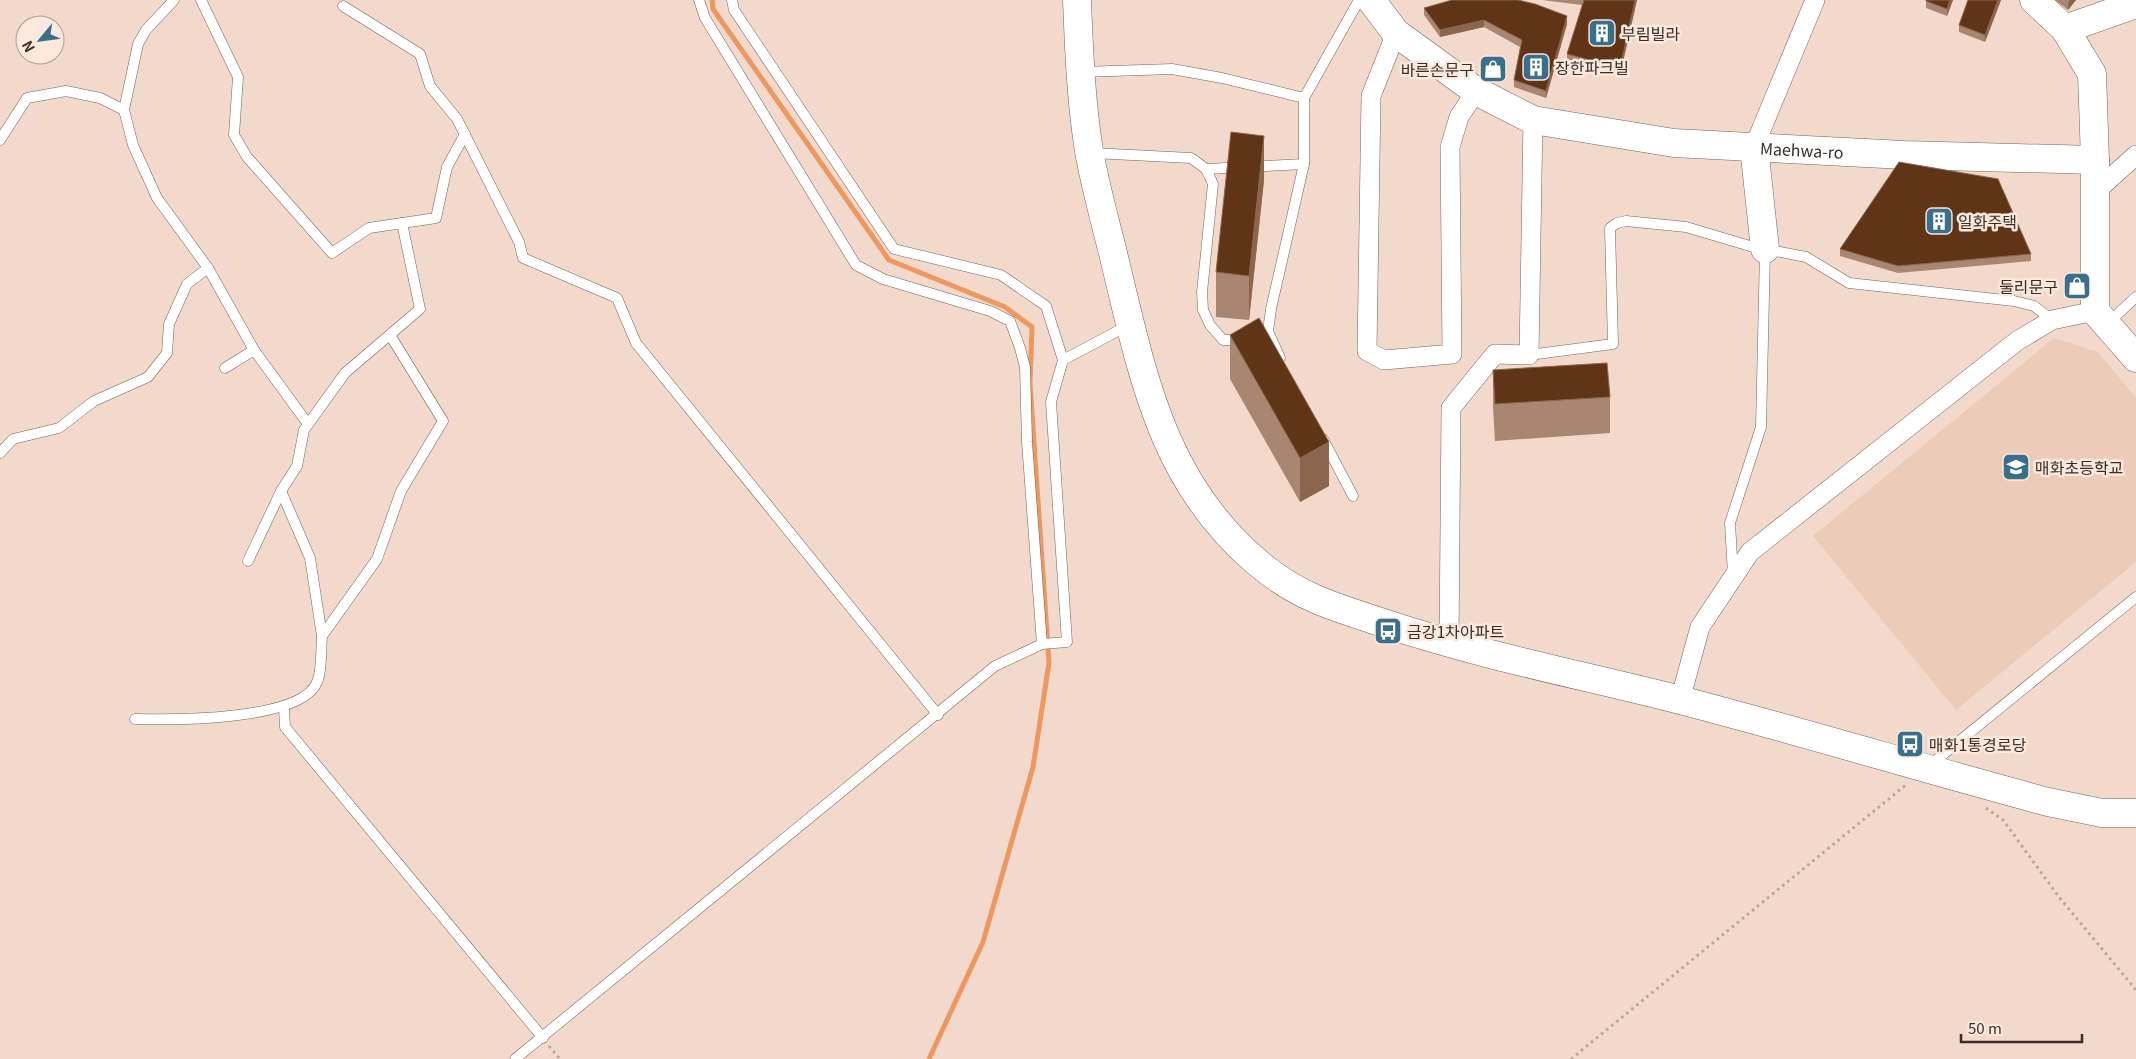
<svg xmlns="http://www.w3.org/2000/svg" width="2136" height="1059" viewBox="0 0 2136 1059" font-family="Georgia,'Noto Sans KR',serif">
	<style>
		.built { fill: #ecccb9 }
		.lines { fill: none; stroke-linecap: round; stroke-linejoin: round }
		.stream { stroke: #ee9861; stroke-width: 5 }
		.lane-casing { stroke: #776255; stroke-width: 11 }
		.street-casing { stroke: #776255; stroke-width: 20 }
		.secondary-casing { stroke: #776255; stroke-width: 29 }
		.path { stroke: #baa59a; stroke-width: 3; stroke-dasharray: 2.5 4; stroke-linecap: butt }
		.lane { stroke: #fff; stroke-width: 10 }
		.street { stroke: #fff; stroke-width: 19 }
		.secondary { stroke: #fff; stroke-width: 28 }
		.wall { fill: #a88671 }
		.shaded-wall { fill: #8b664d }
		.building { fill: #5f3417; stroke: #8b664d }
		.labels { text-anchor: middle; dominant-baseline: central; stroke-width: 5; stroke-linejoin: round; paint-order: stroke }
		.poi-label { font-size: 16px; fill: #372e28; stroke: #fce8dc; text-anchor: start }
		.street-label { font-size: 16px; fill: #372e28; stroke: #fce8dc }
	</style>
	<rect width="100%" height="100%" fill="#f2d9cb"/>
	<!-- built -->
	<path class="built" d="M2054 338 2098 352 2136 398V562L1956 710 1813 536Z"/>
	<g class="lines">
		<!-- stream -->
		<path class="stream" d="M712 0 713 9 889 260 1005 307 1032 327 1030 383 1049 663 1033 767 983 942 929 1059"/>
		<!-- lane casing -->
		<g class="lane-casing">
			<g id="lane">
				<path d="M201 0 238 77 234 135 247 157 332 253 369 228 436 218 447 167 465 134"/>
				<path d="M699 0 705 18 856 265 883 279 990 311 1010 321 1020 348 1025 367 1027 442 1042 644"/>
				<path d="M343 6 420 54 430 86 457 119 519 242 523 258 617 298 636 343 938 715"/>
				<path d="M1081 72 1172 69 1222 78 1304 98"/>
				<path d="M124 110 138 44 146 30 174 0"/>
				<path d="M0 140 27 98 66 91 100 98 124 110 133 145 157 198 208 268"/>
				<path d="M1092 153 1191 158 1206 169 1213 184 1202 292 1203 310 1210 325 1223 340H1244"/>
				<path d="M1206 169 1304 164"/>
				<path d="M2107 324 2136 297"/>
				<path d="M1529 355 1613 344 1610 228 1617 223 1626 221 1686 227 1750 246 1806 257 1849 283 2014 301 2034 306 2052 320"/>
				<path d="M1280 358 1268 331 1271 309 1304 164V98L1359 0"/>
				<path d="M1063 360 1129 325"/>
				<path d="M225 368 254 350 308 424"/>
				<path d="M1323 439 1353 496"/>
				<path d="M0 453 13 439 59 428 94 401 148 377 167 353 169 324 187 284 208 268 254 350"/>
				<path d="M281 491 310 558 322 636 377 559 401 491 443 421 390 335"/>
				<path d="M248 561 281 491 297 466 304 430 345 373 420 309 402 223"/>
				<path d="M1733 574 1730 523 1761 427 1765 251"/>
				<path d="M284 708 285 727 543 1038"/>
				<path d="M135 719C172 720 302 721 317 682 322 672 321 649 322 636"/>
				<path d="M1930 765 2136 597"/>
				<path d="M515 1059 995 666 1042 644 1067 642 1051 402 1063 360 1046 306 1001 275 894 249 734 10 732 0"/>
			</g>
		</g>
		<!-- street casing -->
		<g class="street-casing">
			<g id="street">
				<path d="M1396 33 1371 96 1367 351 1384 360 1452 354 1450 147 1459 117 1476 91"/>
				<path d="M1754 147 1815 0"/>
				<path d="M2095 192 2136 155"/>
				<path d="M1449 644 1451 408 1495 354 1529 355 1533 120"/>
				<path d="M1680 700 1700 627 1750 552 2017 341 2052 320 2095 311"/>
			</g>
		</g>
		<!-- secondary casing -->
		<g class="secondary-casing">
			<g id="secondary">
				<path d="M1077 0C1079 51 1081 101 1089 151 1096 191 1108 231 1117 270 1144 382 1165 485 1258 563 1299 598 1337 608 1387 624 1483 656 1582 675 1680 700 1803 732 1925 769 2048 802L2102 813H2136"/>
				<path id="s1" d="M1371 0 1396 33 1476 91 1533 120 1674 143 1904 155 2095 160"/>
				<path d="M2034 0 2065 29 2092 74 2095 160V311L2136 358"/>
				<path d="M2065 29 2136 4"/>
				<path d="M1754 147 1765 249"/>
			</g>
		</g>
		<!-- path -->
		<g class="path">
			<path d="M1986 808 2003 820 2059 897 2136 990"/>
			<path d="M549 1046 560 1059"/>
			<path d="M1571 1059 1907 784"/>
		</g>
		<!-- lane -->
		<use href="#lane" class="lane"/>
		<!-- street -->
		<use href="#street" class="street"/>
		<!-- secondary -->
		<use href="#secondary" class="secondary"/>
	</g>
	<!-- wall -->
	<g class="wall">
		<path d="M1542 0H1637L1620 75 1567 61V54L1582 5Z"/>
		<path d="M1926 0H1953L1947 16 1926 8Z"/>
		<path d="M2001 0 1985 42 1959 32V25Z"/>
		<path d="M2055 0H2076L2068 10Z"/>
		<path d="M1424 8 1567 24 1546 98 1514 87V80L1520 47 1484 27 1440 37 1424 15Z"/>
		<path d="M1264 180 1249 320 1216 317V272Z"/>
		<path d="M1840 249 2031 254V261L1898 273 1840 256Z"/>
		<path d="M1230 335 1329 486 1300 502 1230 379Z"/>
		<path d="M1493 370 1610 397V433L1495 441 1493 407Z"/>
	</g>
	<!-- shaded-wall -->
	<g class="shaded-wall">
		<path d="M1635 0H1637L1620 75V68Z"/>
		<path d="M1950 0H1953L1947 16V9Z"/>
		<path d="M1998 0H2001L1985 42V35Z"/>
		<path d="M2070 0H2076L2068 10V3Z"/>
		<path d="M1567 16V24L1546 98V91Z"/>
		<path d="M1484 20V27L1440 37V30Z"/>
		<path d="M1264 136V180L1249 320V276Z"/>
		<path d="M1329 442V486L1300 502V458Z"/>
	</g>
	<!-- building -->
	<g class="building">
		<path d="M1452 0H1518L1535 4 1567 16 1546 91 1514 80 1522 40 1484 20 1440 30 1424 8Z"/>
		<path d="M1584 0H1635L1620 68 1567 54Z"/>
		<path d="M1926 0H1950L1947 9 1926 1Z"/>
		<path d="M1968 0H1998L1985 35 1959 25Z"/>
		<path d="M1231 132 1264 136 1249 276 1216 272Z"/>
		<path d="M1899 162 1998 179 2031 254 1898 266 1840 249Z"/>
		<path d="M1259 318 1329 442 1300 458 1230 335Z"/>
		<path d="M1607 363 1610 397 1495 404 1493 370Z"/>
	</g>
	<!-- icons -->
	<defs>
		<g id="building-square" transform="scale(1.4375)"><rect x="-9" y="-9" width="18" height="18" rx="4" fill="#396f8b" stroke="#fce8dc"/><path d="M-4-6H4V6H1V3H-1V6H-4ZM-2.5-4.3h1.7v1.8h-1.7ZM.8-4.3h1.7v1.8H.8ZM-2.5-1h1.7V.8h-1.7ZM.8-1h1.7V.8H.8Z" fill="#fff"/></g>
		<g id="shop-square" transform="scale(1.4375)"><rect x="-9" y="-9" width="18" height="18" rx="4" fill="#396f8b" stroke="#fce8dc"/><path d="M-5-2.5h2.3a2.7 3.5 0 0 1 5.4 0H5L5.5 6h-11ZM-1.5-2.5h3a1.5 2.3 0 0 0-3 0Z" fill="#fff"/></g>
		<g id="school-square" transform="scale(1.4375)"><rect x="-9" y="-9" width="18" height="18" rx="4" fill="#396f8b" stroke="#fce8dc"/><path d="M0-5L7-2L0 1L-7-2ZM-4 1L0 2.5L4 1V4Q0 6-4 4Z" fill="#fff"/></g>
		<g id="bus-square" transform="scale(1.4375)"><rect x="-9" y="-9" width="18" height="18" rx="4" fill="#396f8b" stroke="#fce8dc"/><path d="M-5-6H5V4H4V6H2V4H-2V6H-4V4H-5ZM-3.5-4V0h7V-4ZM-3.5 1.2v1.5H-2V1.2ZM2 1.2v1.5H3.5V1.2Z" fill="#fff"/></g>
	</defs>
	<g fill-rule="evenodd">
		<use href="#building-square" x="1602" y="33"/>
		<use href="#building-square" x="1536" y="67"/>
		<use href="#shop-square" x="1493" y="69"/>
		<use href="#building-square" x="1939" y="221"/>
		<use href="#shop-square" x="2077" y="286"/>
		<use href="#school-square" x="2016" y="467"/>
		<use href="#bus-square" x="1388" y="631"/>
		<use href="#bus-square" x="1910" y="744"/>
	</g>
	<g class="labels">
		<!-- poi labels -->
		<g class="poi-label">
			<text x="1621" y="33">부림빌라</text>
			<text x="1555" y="67">장한파크빌</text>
			<text x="1474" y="69" text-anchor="end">바른손문구</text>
			<text x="1958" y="221">일화주택</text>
			<text x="2058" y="286" text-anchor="end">둘리문구</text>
			<text x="2035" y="467">매화초등학교</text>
			<text x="1407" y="631">금강1차아파트</text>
			<text x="1929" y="744">매화1통경로당</text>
		</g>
		<!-- street labels -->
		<g class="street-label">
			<text stroke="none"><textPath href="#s1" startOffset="475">Maehwa-ro</textPath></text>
		</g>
	</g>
	<!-- north arrow -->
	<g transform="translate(40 40) rotate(241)"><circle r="24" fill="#fce8dc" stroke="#ad9e94"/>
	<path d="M0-4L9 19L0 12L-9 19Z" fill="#396f8b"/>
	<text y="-8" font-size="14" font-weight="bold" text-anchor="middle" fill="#372e28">N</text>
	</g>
	<!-- scale -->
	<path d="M1961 1034v8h121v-8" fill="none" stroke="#372e28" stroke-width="2.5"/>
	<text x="1968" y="1034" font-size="15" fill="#372e28" stroke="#fce8dc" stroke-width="4" paint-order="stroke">50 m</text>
</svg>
